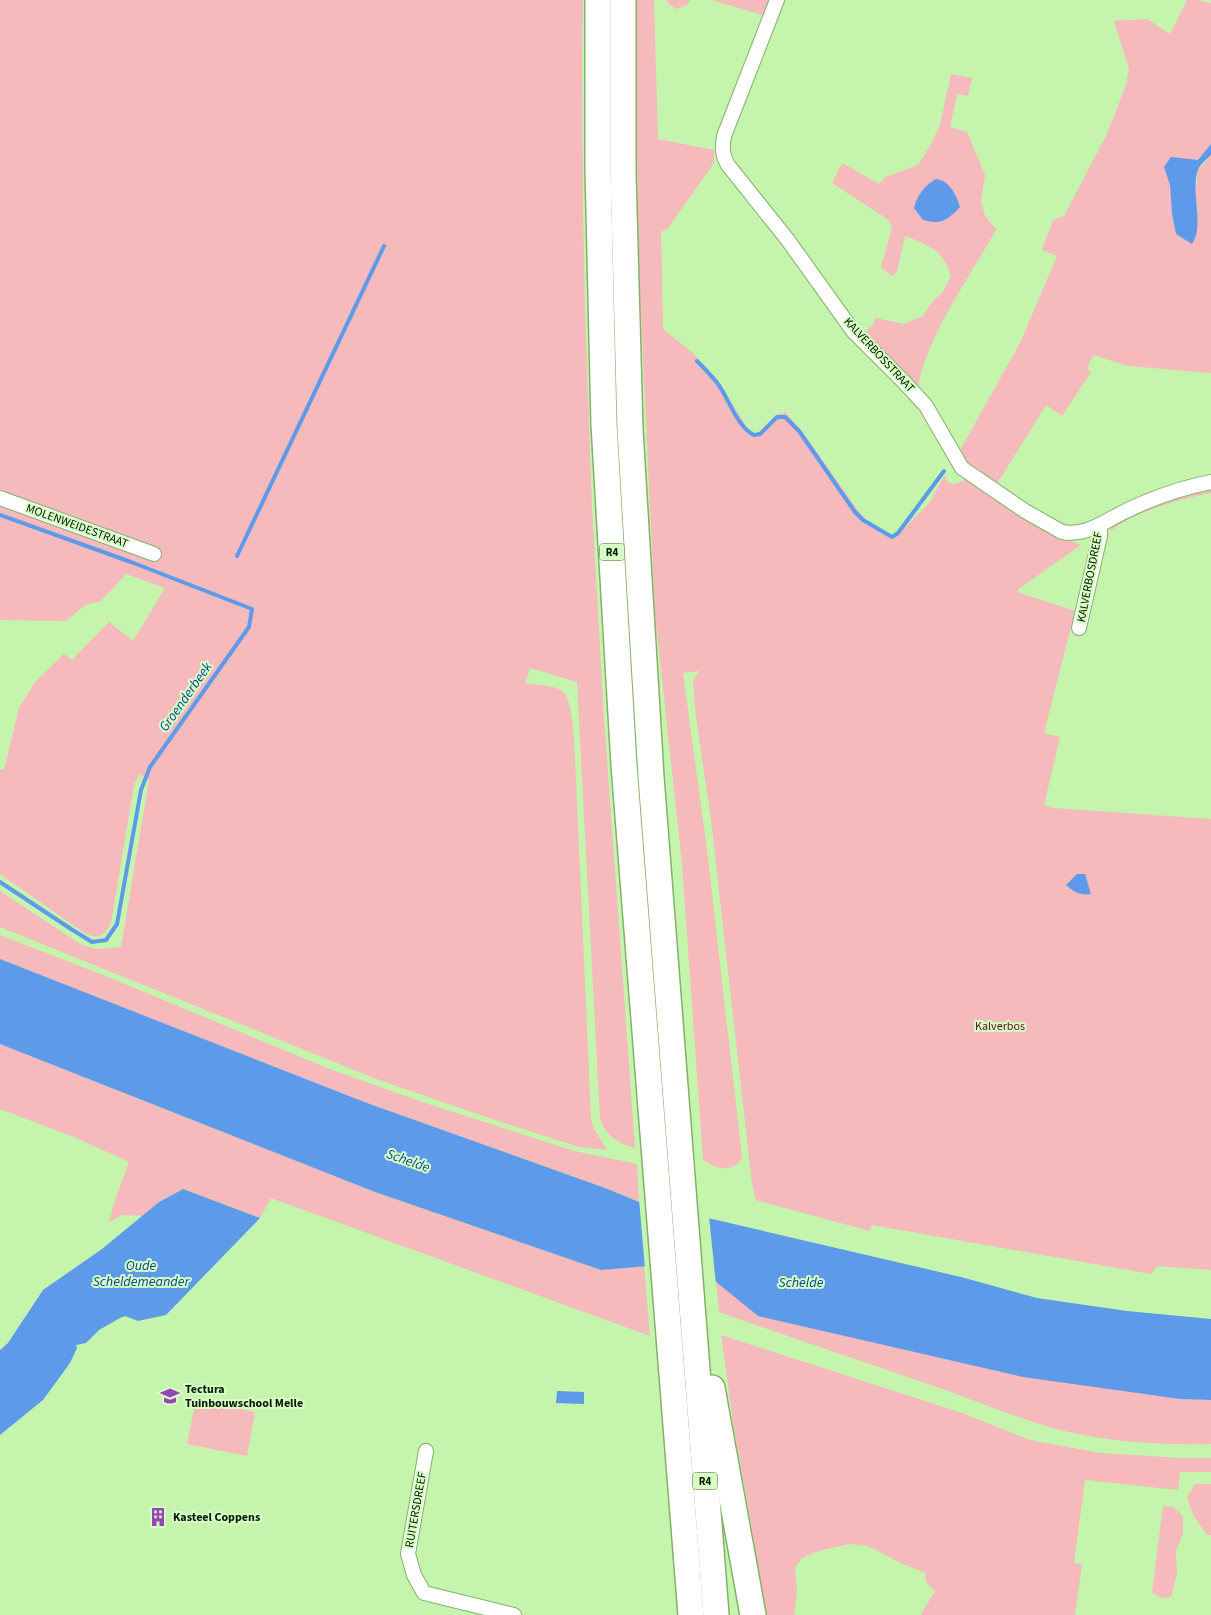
<svg xmlns="http://www.w3.org/2000/svg" width="1211" height="1615" viewBox="0 0 1211 1615" font-family="'Source Sans 3',sans-serif">
	<style>
		.green { fill: #f6b9bc }
		.water { fill: #5d9bea }
		.pier { fill: #c5f4ad }
		.lines { fill: none; stroke-linecap: round; stroke-linejoin: round }
		.stream { stroke: #5d9bea; stroke-width: 4 }
		.street-casing { stroke: #84b06c; stroke-width: 16 }
		.highway-casing { stroke: #84b06c; stroke-width: 28 }
		.street { stroke: #fff; stroke-width: 14 }
		.highway { stroke: #fff; stroke-width: 25 }
		.labels { text-anchor: middle; dominant-baseline: central; stroke-width: 4; stroke-linejoin: round; paint-order: stroke }
		.shield { fill: #d8ffc5; stroke: #465d3b; stroke-width: 1 }
		.shield-label { font-size: 11px; font-weight: bold; fill: #071800 }
		.street-label { font-size: 12px; fill: #071800; stroke: #d8ffc5 }
		.park-label { font-size: 12px; fill: #54101d; stroke: #d8ffc5 }
		.poi-label { font-size: 12px; font-weight: bold; fill: #071800; stroke: #d8ffc5; text-anchor: start }
		.water-label { font-size: 14px; font-style: italic; fill: #05488f; stroke: #d8ffc5 }
	</style>
	<rect width="100%" height="100%" fill="#c5f4ad"/>
	<!-- green -->
	<g class="green">
		<path d="M0 0H583L582 61 583 208 585 310 592 507 604 718 635 1148C618 1143 607 1137 600 1119L577 682 530 668 525 683C537 686 554 684 563 692 575 702 575 764 576 781L591 1119 594 1129 607 1150 579 1147 495 1120 379 1080 0 927V891L82 945 96 949 121 947 149 780 139 774 134 785 111 923C103 938 98 940 83 932L0 874V769L4 770 19 708 35 682 64 654 72 660 109 622 133 641 165 588 126 574 101 601 85 605 66 621 0 620Z"/>
		<path d="M637 0H654L658 139 714 150V163L668 228 661 232 663 329 694 354 718 381 750 432 757 435 777 415 785 412C805 433 821 458 838 482 855 505 866 527 893 540L929 503 945 475 947 482 955 484 966 480C1003 503 1039 531 1081 545L1017 590 1020 593 1075 611 1044 733 1060 737 1044 805 1053 808 1211 819V1270L1157 1266 1151 1274 872 1225 870 1231 756 1200 752 1184 711 819 696 717 693 681 699 671 683 673 707 850 742 1157C734 1174 714 1169 703 1159L682 864 655 614 640 293 636 121Z"/>
		<path d="M667 0H690L687 5 676 9 669 4Z"/>
		<path d="M712 0H772L766 16Z"/>
		<path d="M1187 0H1197L1211 3V144L1198 160 1165 167 1170 185 1172 214 1176 234 1194 241 1196 232 1197 206 1195 193 1198 170 1211 155V373L1128 366 1093 355 1087 369 1091 372 1062 416 1046 405 995 487 973 473 958 454 1020 343 1057 256 1042 250 1053 220 1064 216 1107 134 1126 85 1129 69 1114 21 1147 19 1170 34Z"/>
		<path d="M951 74 972 78 968 96 957 94 950 127 967 132 985 175 981 202 985 216 994 227 997 228C971 275 928 334 918 386L913 383 862 334 872 326 876 318 904 324 923 316 932 302 942 293 951 276C943 250 929 245 905 236L897 272 892 276 881 267 892 228 889 220 832 183 842 163 879 184 885 177 918 165 930 146 940 125Z"/>
		<path d="M1211 486V493C1185 498 1129 513 1111 531L1109 527 1131 513Z"/>
		<path d="M0 935 113 979 327 1068 422 1102 574 1151 637 1164 639 1202 605 1188 367 1103 0 959Z"/>
		<path d="M0 1044 375 1192 601 1270 644 1266 650 1336 271 1198 260 1218 183 1189 159 1202 142 1216 122 1215 109 1222 115 1200 129 1162 74 1137 0 1109Z"/>
		<path d="M716 1281 758 1316 1180 1399 1211 1400V1444C1168 1445 1125 1443 1083 1435 1030 1425 981 1402 931 1385 861 1361 790 1337 719 1312Z"/>
		<path d="M721 1335 962 1413 1030 1440 1100 1453 1181 1458H1211V1472H1180L1178 1490 1085 1480 1074 1563 1082 1564 1075 1615H922L921 1614 935 1591 926 1582 925 1573 903 1564 868 1546 849 1544 818 1551 802 1558 795 1568 797 1591 794 1615H765L753 1535 734 1428Z"/>
		<path d="M196 1400 255 1412 247 1456 187 1444Z"/>
		<path d="M1195 1484H1211V1535H1207L1194 1516 1187 1498Z"/>
		<path d="M1163 1506 1173 1507 1183 1516V1533L1176 1551 1177 1574 1171 1597 1161 1598 1152 1592Z"/>
	</g>
	<!-- water -->
	<g class="water">
		<path d="M1211 144V155C1207 159 1200 164 1198 170 1190 190 1205 227 1192 244L1176 234 1172 214 1170 185 1164 167 1171 157 1198 160Z"/>
		<path d="M936 179C950 181 956 195 960 207 947 220 942 225 923 220L914 208C917 195 925 185 936 179Z"/>
		<path d="M1077 874H1085L1091 894C1081 896 1074 892 1066 885Z"/>
		<path d="M0 959 367 1103 605 1188 639 1202 961 1277 1037 1298 1127 1311 1211 1319V1400L1180 1399 1023 1377 758 1316 715 1281 648 1266 601 1270 375 1192 0 1044Z"/>
		<path d="M183 1189 260 1218 166 1315 138 1321 125 1316 120 1318 99 1330 86 1343 76 1345 77 1348 70 1363 43 1400 0 1435V1350L8 1343 43 1290 102 1249 159 1202Z"/>
		<path d="M557 1391 584 1392V1404L556 1403Z"/>
	</g>
	<!-- pier -->
	<path class="pier" d="M639 1199 709 1216 716 1285 645 1269Z"/>
	<g class="lines">
		<!-- stream -->
		<g class="stream">
			<path d="M697 361C704 368 712 376 718 384 729 399 737 427 754 435L760 434 777 417H785L799 431 855 512 863 520 892 537 898 533 944 471"/>
			<path d="M0 515 131 562 252 609 249 627 150 767 141 790 117 924 106 940 92 942 71 929 0 882"/>
			<path d="M237 556 384 246"/>
		</g>
		<!-- street casing -->
		<g class="street-casing">
			<g id="street">
				<path d="M777 0 724 136C722 148 722 154 728 165L787 239 853 331 905 383 926 406 962 468 1025 511 1062 532C1085 536 1100 524 1120 514 1129 509 1139 505 1148 501 1168 493 1190 486 1211 482"/>
				<path d="M0 498 154 554"/>
				<path d="M1079 628 1100 536V525"/>
				<path d="M426 1451 408 1554 414 1575 424 1593 514 1615"/>
			</g>
		</g>
		<!-- highway casing -->
		<g class="highway-casing">
			<g id="highway">
				<path d="M598 0V168L604 424 624 765 691 1615"/>
				<path d="M623 0V174L630 430 651 777 716 1615"/>
				<path d="M712 1388 753 1615"/>
			</g>
		</g>
		<!-- street -->
		<use href="#street" class="street"/>
		<!-- highway -->
		<use href="#highway" class="highway"/>
	</g>
	<!-- icons -->
	<defs>
		<g id="school-bare" transform="scale(1.5)"><path d="M0-5L7-2L0 1L-7-2ZM-4 1L0 2.5L4 1V4Q0 6-4 4Z" fill="#9545b4" stroke="#d8ffc5" stroke-width="2.5" paint-order="stroke"/></g>
		<g id="building-bare" transform="scale(1.5)"><path d="M-4-6H4V6H1V3H-1V6H-4ZM-2.5-4.3h1.7v1.8h-1.7ZM.8-4.3h1.7v1.8H.8ZM-2.5-1h1.7V.8h-1.7ZM.8-1h1.7V.8H.8Z" fill="#9545b4" stroke="#d8ffc5" stroke-width="2.5" paint-order="stroke"/></g>
	</defs>
	<g fill-rule="evenodd">
		<use href="#school-bare" x="170" y="1396"/>
		<use href="#building-bare" x="158" y="1517"/>
	</g>
	<g class="labels">
		<!-- shield labels -->
		<g class="shield">
			<rect x="599.5" y="543.5" width="25" height="17" rx="4"/>
			<rect x="692.5" y="1472.5" width="25" height="17" rx="4"/>
		</g>
		<g class="shield-label">
			<text x="612" y="552">R4</text>
			<text x="705" y="1481">R4</text>
		</g>
		<!-- street labels -->
		<g class="street-label">
			<text transform="translate(879 355) rotate(47)">KALVERBOSSTRAAT</text>
			<text transform="translate(77 526) rotate(20)">MOLENWEIDESTRAAT</text>
			<text transform="translate(1090 577) rotate(-79)">KALVERBOSDREEF</text>
			<text transform="translate(416 1510) rotate(-80)">RUITERSDREEF</text>
		</g>
		<!-- park labels -->
		<g class="park-label">
			<text x="1000" y="1026">Kalverbos</text>
		</g>
		<!-- poi labels -->
		<g class="poi-label">
			<text x="185" y="1389">Tectura<tspan x="185" dy="14">Tuinbouwschool Melle</tspan></text>
			<text x="173" y="1517">Kasteel Coppens</text>
		</g>
		<!-- water labels -->
		<g class="water-label">
			<text transform="translate(186 697) rotate(-55)">Groenderbeek</text>
			<text transform="translate(408 1161) rotate(19)">Schelde</text>
			<text x="141" y="1266">Oude<tspan x="141" dy="16">Scheldemeander</tspan></text>
			<text x="801" y="1283">Schelde</text>
		</g>
	</g>
</svg>
